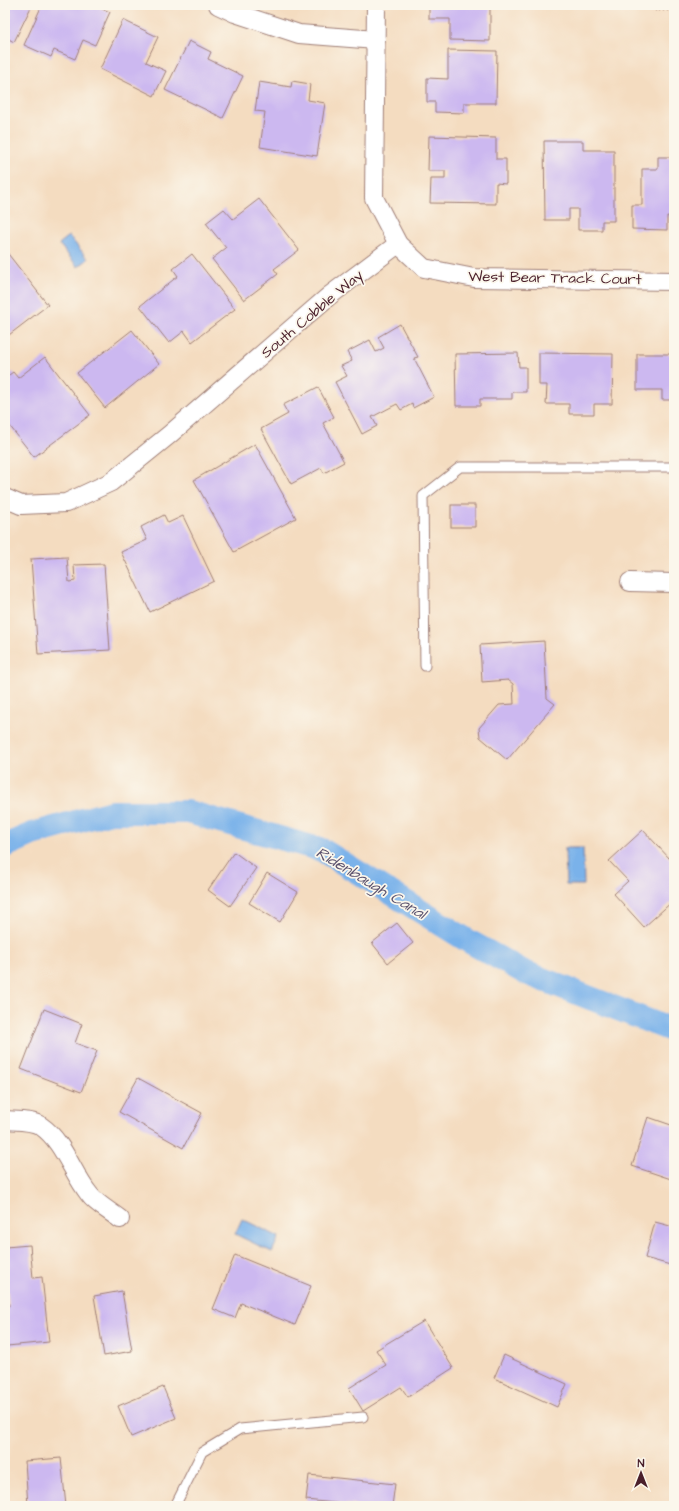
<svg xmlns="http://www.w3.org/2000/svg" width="679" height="1511" viewBox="0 0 679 1511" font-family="'Architects Daughter',sans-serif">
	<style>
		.water { fill: #7ab2ea; stroke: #62688a }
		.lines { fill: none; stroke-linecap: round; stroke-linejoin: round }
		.canal { stroke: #7ab2ea; stroke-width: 24 }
		.building { fill: #ccb8f0 }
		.lane-casing { stroke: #9f7e76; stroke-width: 11 }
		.street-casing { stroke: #9f7e76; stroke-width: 20 }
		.path { stroke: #9f7e76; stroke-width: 2.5; stroke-dasharray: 1 3; stroke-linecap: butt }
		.lane { stroke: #fff; stroke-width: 9 }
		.street { stroke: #fff; stroke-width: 18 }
		.labels { text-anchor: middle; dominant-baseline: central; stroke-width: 3.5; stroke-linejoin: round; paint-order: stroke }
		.street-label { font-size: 15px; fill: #4a1f2b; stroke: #fbf7ec }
		.water-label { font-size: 16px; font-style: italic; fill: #5b526e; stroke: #fbf7ec }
	</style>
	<rect width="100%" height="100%" fill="#fbf7ec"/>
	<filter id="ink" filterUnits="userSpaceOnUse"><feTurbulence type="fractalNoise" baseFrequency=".025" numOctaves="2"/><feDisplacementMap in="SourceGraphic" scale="8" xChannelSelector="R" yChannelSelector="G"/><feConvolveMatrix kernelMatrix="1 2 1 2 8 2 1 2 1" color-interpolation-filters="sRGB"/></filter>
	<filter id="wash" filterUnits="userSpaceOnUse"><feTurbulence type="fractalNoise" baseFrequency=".012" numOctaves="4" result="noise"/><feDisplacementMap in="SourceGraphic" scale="16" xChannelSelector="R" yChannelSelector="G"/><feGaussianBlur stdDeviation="0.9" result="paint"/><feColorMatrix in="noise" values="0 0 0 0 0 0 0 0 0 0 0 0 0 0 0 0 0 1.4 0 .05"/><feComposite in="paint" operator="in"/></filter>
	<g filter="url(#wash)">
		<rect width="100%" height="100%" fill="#f4dcc0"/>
		<!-- water -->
		<g class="water">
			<path d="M69 236 88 259 78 267 59 244Z"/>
			<path d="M565 848H583L584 885H566Z"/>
			<path d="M242 1219 279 1237 272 1252 235 1234Z"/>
		</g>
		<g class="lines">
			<!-- canal -->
			<path class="canal" d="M5 846 32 834 111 812H188L322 850 470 942 524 972 674 1031"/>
		</g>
		<g id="blocks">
			<!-- building -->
			<g class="building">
				<path d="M5 5H32L14 42 5 37Z"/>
				<path d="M42 5H93L110 12 95 45 83 40 75 59 54 50 51 57 24 45Z"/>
				<path d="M429 5H490V41L450 40V19H429Z"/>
				<path d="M123 20 158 37 146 62 166 71 154 96 100 69Z"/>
				<path d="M189 41 211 52 208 59 243 76 223 118 165 90Z"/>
				<path d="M448 50 497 51 496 103H464V113L435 112V102H427V78L448 79Z"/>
				<path d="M292 81 310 84 308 100 325 103 317 156 260 147 265 112 255 111 259 82 291 87Z"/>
				<path d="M429 136 496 138V159H506V184L496 183V204L430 203 431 179H445V171H428Z"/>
				<path d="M544 141H583V150H614V221H602V230H578V209H569V220H545Z"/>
				<path d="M658 157H674V217L667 216V230L632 229V205H642V169H658Z"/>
				<path d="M259 199 299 250 274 269 278 274 244 300 212 259 226 248 206 223 224 209 233 219Z"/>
				<path d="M5 250 48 305 5 338Z"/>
				<path d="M192 254 235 309 192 342 184 331 169 343 140 306 178 276 173 269Z"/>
				<path d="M400 324 418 357 414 358 434 397 413 408 412 404 401 410 397 404 372 417 377 426 362 434 335 382 347 376 341 366 352 361 347 352 370 340 376 352 384 348 378 337Z"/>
				<path d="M132 330 159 364 105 408 77 373Z"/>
				<path d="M518 353 519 367H526V392H512V399H480V406H456L455 354Z"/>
				<path d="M539 353 613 354 612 404H594V414H569V404H546L547 385H539Z"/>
				<path d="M637 354H674V400H662V390H637Z"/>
				<path d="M45 357 90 415 34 457 5 420V378L13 372 18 378Z"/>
				<path d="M318 387 334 417 323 423 344 462 324 473 321 468 291 484 261 429 288 414 283 405Z"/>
				<path d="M255 444 296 518 234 552 194 480Z"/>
				<rect x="451" y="505" width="24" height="22"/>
				<path d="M164 515 168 523 183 516 214 581 150 612 121 552 147 540 141 527Z"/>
				<path d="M67 557 69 582 75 581 74 565 104 564 110 650 38 654 31 559Z"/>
				<path d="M544 641 547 698 555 704 507 760 480 737 479 728 499 705 514 704 513 684 508 680 482 682 480 645Z"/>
				<path d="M643 830 670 859 674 856V900L644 927 614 894 628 881 609 861Z"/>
				<path d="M234 852 256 868 230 906 208 890Z"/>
				<path d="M267 873 298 892 280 922 249 903Z"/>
				<path d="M397 923 413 943 388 963 372 943Z"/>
				<path d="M44 1009 82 1024 75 1043 97 1051 81 1092 21 1069Z"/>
				<path d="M138 1078 202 1113 183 1148 119 1112Z"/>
				<path d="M648 1117 674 1126V1180L632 1166Z"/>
				<path d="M655 1222 674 1227V1266L645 1258Z"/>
				<path d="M30 1245 33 1278 42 1277 49 1342 7 1346 5 1306H9L7 1286H5V1247Z"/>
				<path d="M235 1255 311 1286 295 1325 241 1303 235 1318 213 1309Z"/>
				<path d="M122 1291 132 1351 104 1356 94 1296Z"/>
				<path d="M424 1321 453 1368 408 1397 401 1387 363 1411 349 1388 386 1365 376 1350Z"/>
				<path d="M504 1355 567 1384 557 1407 494 1378Z"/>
				<path d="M163 1387 176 1418 131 1437 118 1406Z"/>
				<path d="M61 1458 66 1506H28L25 1461Z"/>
				<path d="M309 1475 395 1484 392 1506H362L306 1500Z"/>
			</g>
		</g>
	</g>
	<g filter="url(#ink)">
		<use href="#blocks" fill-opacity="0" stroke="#9f7e76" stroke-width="1"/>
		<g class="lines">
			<!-- lane casing -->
			<g class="lane-casing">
				<g id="lane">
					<path d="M425 666 423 496 460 467H674"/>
					<path d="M175 1506 202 1452 240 1429 363 1417"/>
				</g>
			</g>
			<!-- street casing -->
			<g class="street-casing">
				<g id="street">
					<path d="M218 5 235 13 299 34 376 40"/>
					<path d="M376 5 374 198 398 244 424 268 474 278 674 281"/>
					<path d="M5 498 21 505 66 503 111 482 169 435 329 296 398 244"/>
					<path d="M630 582 674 583"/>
					<path d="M5 1120C16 1121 32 1120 41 1126 64 1142 72 1173 89 1194 96 1204 110 1211 120 1219"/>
				</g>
			</g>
			<!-- path -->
			<path class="path" d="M652 5V10H674"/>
			<!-- lane -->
			<use href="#lane" class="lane"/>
			<!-- street -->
			<use href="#street" class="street"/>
		</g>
	</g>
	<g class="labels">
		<!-- street labels -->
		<g class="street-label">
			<text transform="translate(555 278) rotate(1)">West Bear Track Court</text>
			<text transform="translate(312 314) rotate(-40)">South Cobble Way</text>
		</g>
		<!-- water labels -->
		<g class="water-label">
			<text transform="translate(371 883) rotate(31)">Ridenbaugh Canal</text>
		</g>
	</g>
	<!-- margin -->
	<rect width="679" height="1511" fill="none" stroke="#fbf7ec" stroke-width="20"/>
	<!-- north arrow -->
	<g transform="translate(641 1473)" stroke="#fbf7ec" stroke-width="3" paint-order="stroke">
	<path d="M0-3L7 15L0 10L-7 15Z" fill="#4a1f2b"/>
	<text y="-6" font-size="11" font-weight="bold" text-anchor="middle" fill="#4a1f2b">N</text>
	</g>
</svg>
